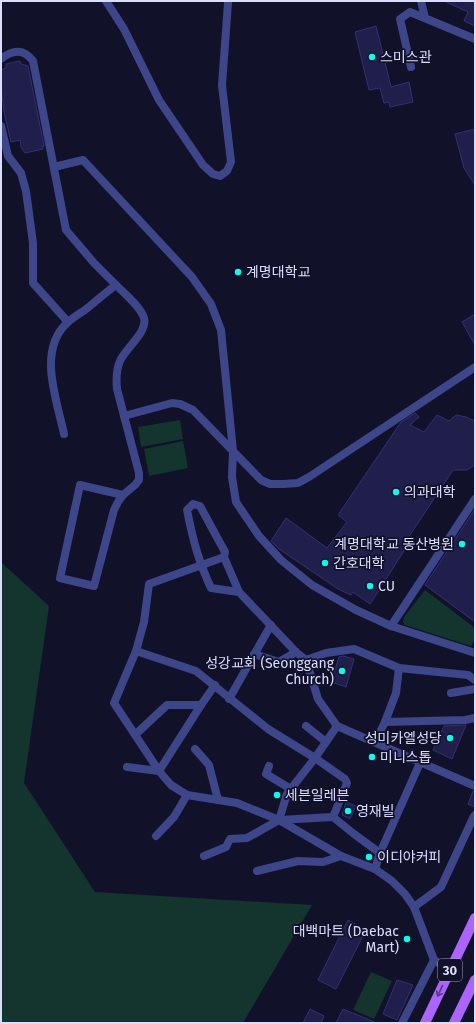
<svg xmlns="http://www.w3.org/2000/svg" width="476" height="1024" viewBox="0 0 476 1024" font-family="'Fira Sans','Noto Sans KR',sans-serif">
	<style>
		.green { fill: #14342e }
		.building { fill: #201e4b; stroke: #333077 }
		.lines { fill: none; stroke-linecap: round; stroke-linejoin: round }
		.minor { stroke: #3d4689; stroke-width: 8 }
		.major { stroke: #ac64fd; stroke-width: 10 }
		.oneway { stroke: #573689 }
		.poi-dot { fill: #0bfbee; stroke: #12112a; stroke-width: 1.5 }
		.labels { text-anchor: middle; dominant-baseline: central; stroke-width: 3.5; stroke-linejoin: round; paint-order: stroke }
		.shield { fill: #12112a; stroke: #9fa0be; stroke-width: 1 }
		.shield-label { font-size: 13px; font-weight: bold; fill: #dbddfe }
		.poi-label { font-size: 14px; fill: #dbddfe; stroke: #12112a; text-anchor: start }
	</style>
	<rect width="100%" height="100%" fill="#12112a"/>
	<!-- green -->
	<g class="green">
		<path d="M180 420 183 439 141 447 138 427Z"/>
		<path d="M183 441 188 468 149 476 144 449Z"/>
		<path d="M1 545V562L49 606 24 783 95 892 312 905 243 1023H1Z"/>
		<path d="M425 590 475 628V639L471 646 405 625 403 622 404 617Z"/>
		<path d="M371 972 392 981 374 1019 353 1010Z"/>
	</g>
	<!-- building -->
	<g class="building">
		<path d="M444 1H475V26L464 21 468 12Z"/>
		<path d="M376 26 391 87 409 82 413 102 390 107 389 102 384 103 380 88 369 90 355 32Z"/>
		<path d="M20 61 21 64 28 66 44 146H43V149L25 153 21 147 20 140 11 142 4 112 1 86V70L6 68V64Z"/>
		<path d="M475 129V185L464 168 455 134Z"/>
		<path d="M475 314V345L462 322Z"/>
		<path d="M415 413 419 417 410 425 424 432 437 415 449 421 456 415 466 417 475 421V465L467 470H453L408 538 411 540 370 604 353 592 351 595 338 589 279 549 271 541 286 518 327 548 347 522 338 515 401 422Z"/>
		<path d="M475 509V622L425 585Z"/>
		<path d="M343 656 354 659 346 687 331 682 339 657Z"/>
		<path d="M466 725 452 759 433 750 444 726Z"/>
		<path d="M473 791H475V807L468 804Z"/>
		<path d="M346 802 356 806 350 819 342 815Z"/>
		<path d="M348 920 366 930 336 989 318 980Z"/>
		<path d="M397 980 413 985 397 1020 383 1014Z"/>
		<path d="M310 1009 324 1016 321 1023H303Z"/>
		<path d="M343 1009 377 1023H336Z"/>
	</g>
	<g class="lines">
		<!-- minor -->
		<g class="minor">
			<path d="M106 1 124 29 159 100 203 165 213 174 220 176 227 171 231 162 222 85 228 3"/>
			<path d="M421 1 425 18"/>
			<path d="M1 59C13 49 24 49 33 61L66 230 94 263 116 285C105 293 95 302 85 310 79 314 72 318 67 323 37 351 57 400 64 434"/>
			<path d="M411 67 400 19 410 12 475 39"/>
			<path d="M1 126 8 156 21 173 26 191 33 243V283L68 322"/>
			<path d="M54 167 83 160 192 277 211 304 221 330 233 451 232 477 236 502 259 536 281 560 312 585 356 610 391 626 475 653"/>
			<path d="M116 285C124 293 141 307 144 318 148 332 125 349 120 361 116 370 116 379 117 389L139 473V480L135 485 123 495 118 502 114 510 94 586 60 578 80 485 123 495"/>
			<path d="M124 416 172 403 180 404 193 410 261 480 270 484H283L298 483 309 477 475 367"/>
			<path d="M224 557 149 584 144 622 136 651 114 703 159 771 171 785 187 795 237 803 279 820 341 856 375 869 392 881 405 894 414 907 434 960 450 970"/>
			<path d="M239 592 211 588C198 560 193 540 187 510L193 504 200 506 225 552 224 557 239 592 296 652 306 660 318 699 337 726 475 786"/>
			<path d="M391 626 475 499"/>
			<path d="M136 651 196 671 268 729 315 758 345 779 347 783 333 817"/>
			<path d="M254 654 279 662 296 652"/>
			<path d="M306 660 326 653 354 649 399 668 468 675 475 680"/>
			<path d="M451 693 475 689"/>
			<path d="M229 699 271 625"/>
			<path d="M385 722 465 720 475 718"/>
			<path d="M306 726 326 742"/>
			<path d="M136 734 167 705H201L215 685"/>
			<path d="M375 742 385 722 396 693 399 668"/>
			<path d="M195 749 209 765 218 800"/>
			<path d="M269 766 266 774 291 789"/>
			<path d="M127 767 159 771 201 705"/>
			<path d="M279 820 287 794 315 758 337 726"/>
			<path d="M156 836 174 817 187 795"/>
			<path d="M380 853 420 763"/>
			<path d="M204 856 226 847 230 839 247 838 279 820 333 817 354 834 380 853 375 869"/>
			<path d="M257 871 298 861 323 862 341 856"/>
			<path d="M414 907 441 887 474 816 475 815"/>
			<path d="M402 1023 434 960"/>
		</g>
		<!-- major -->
		<g class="major">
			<path d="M425 1023 475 918"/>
			<path d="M454 1023 475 980"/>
		</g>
	</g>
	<!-- one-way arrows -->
	<defs><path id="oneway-shaft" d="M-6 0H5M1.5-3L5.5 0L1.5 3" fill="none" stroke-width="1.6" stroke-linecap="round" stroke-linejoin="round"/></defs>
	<use class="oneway" href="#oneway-shaft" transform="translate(440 991) rotate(115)"/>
	<!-- markers -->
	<g class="poi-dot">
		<circle cx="372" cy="57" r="4"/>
		<circle cx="238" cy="272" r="4"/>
		<circle cx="396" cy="492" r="4"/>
		<circle cx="462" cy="544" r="4"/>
		<circle cx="325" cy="563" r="4"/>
		<circle cx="370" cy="586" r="4"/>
		<circle cx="342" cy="671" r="4"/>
		<circle cx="450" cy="738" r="4"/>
		<circle cx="372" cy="757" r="4"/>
		<circle cx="277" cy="795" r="4"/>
		<circle cx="348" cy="811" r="4"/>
		<circle cx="369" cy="857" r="4"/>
		<circle cx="407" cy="939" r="4"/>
	</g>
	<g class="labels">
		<!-- shield labels -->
		<rect class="shield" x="438" y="959" width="24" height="22" rx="3"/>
		<g class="shield-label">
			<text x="450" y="970">30</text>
		</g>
		<!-- poi labels -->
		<g class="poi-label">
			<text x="380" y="57">스미스관</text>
			<text x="246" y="272">계명대학교</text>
			<text x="404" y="492">의과대학</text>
			<text x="454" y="544" text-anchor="end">계명대학교 동산병원</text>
			<text x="333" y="563">간호대학</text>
			<text x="378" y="586">CU</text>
			<text x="334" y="663" text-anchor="end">성강교회 (Seonggang<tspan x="334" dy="16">Church)</tspan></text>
			<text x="442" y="738" text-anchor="end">성미카엘성당</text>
			<text x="380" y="757">미니스톱</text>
			<text x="285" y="795">세븐일레븐</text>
			<text x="356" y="811">영재빌</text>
			<text x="377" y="857">이디야커피</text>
			<text x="399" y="931" text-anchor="end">대백마트 (Daebac<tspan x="399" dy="16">Mart)</tspan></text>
		</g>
	</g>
	<!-- border -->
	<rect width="476" height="1024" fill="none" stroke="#dbddfe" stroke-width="4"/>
</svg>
